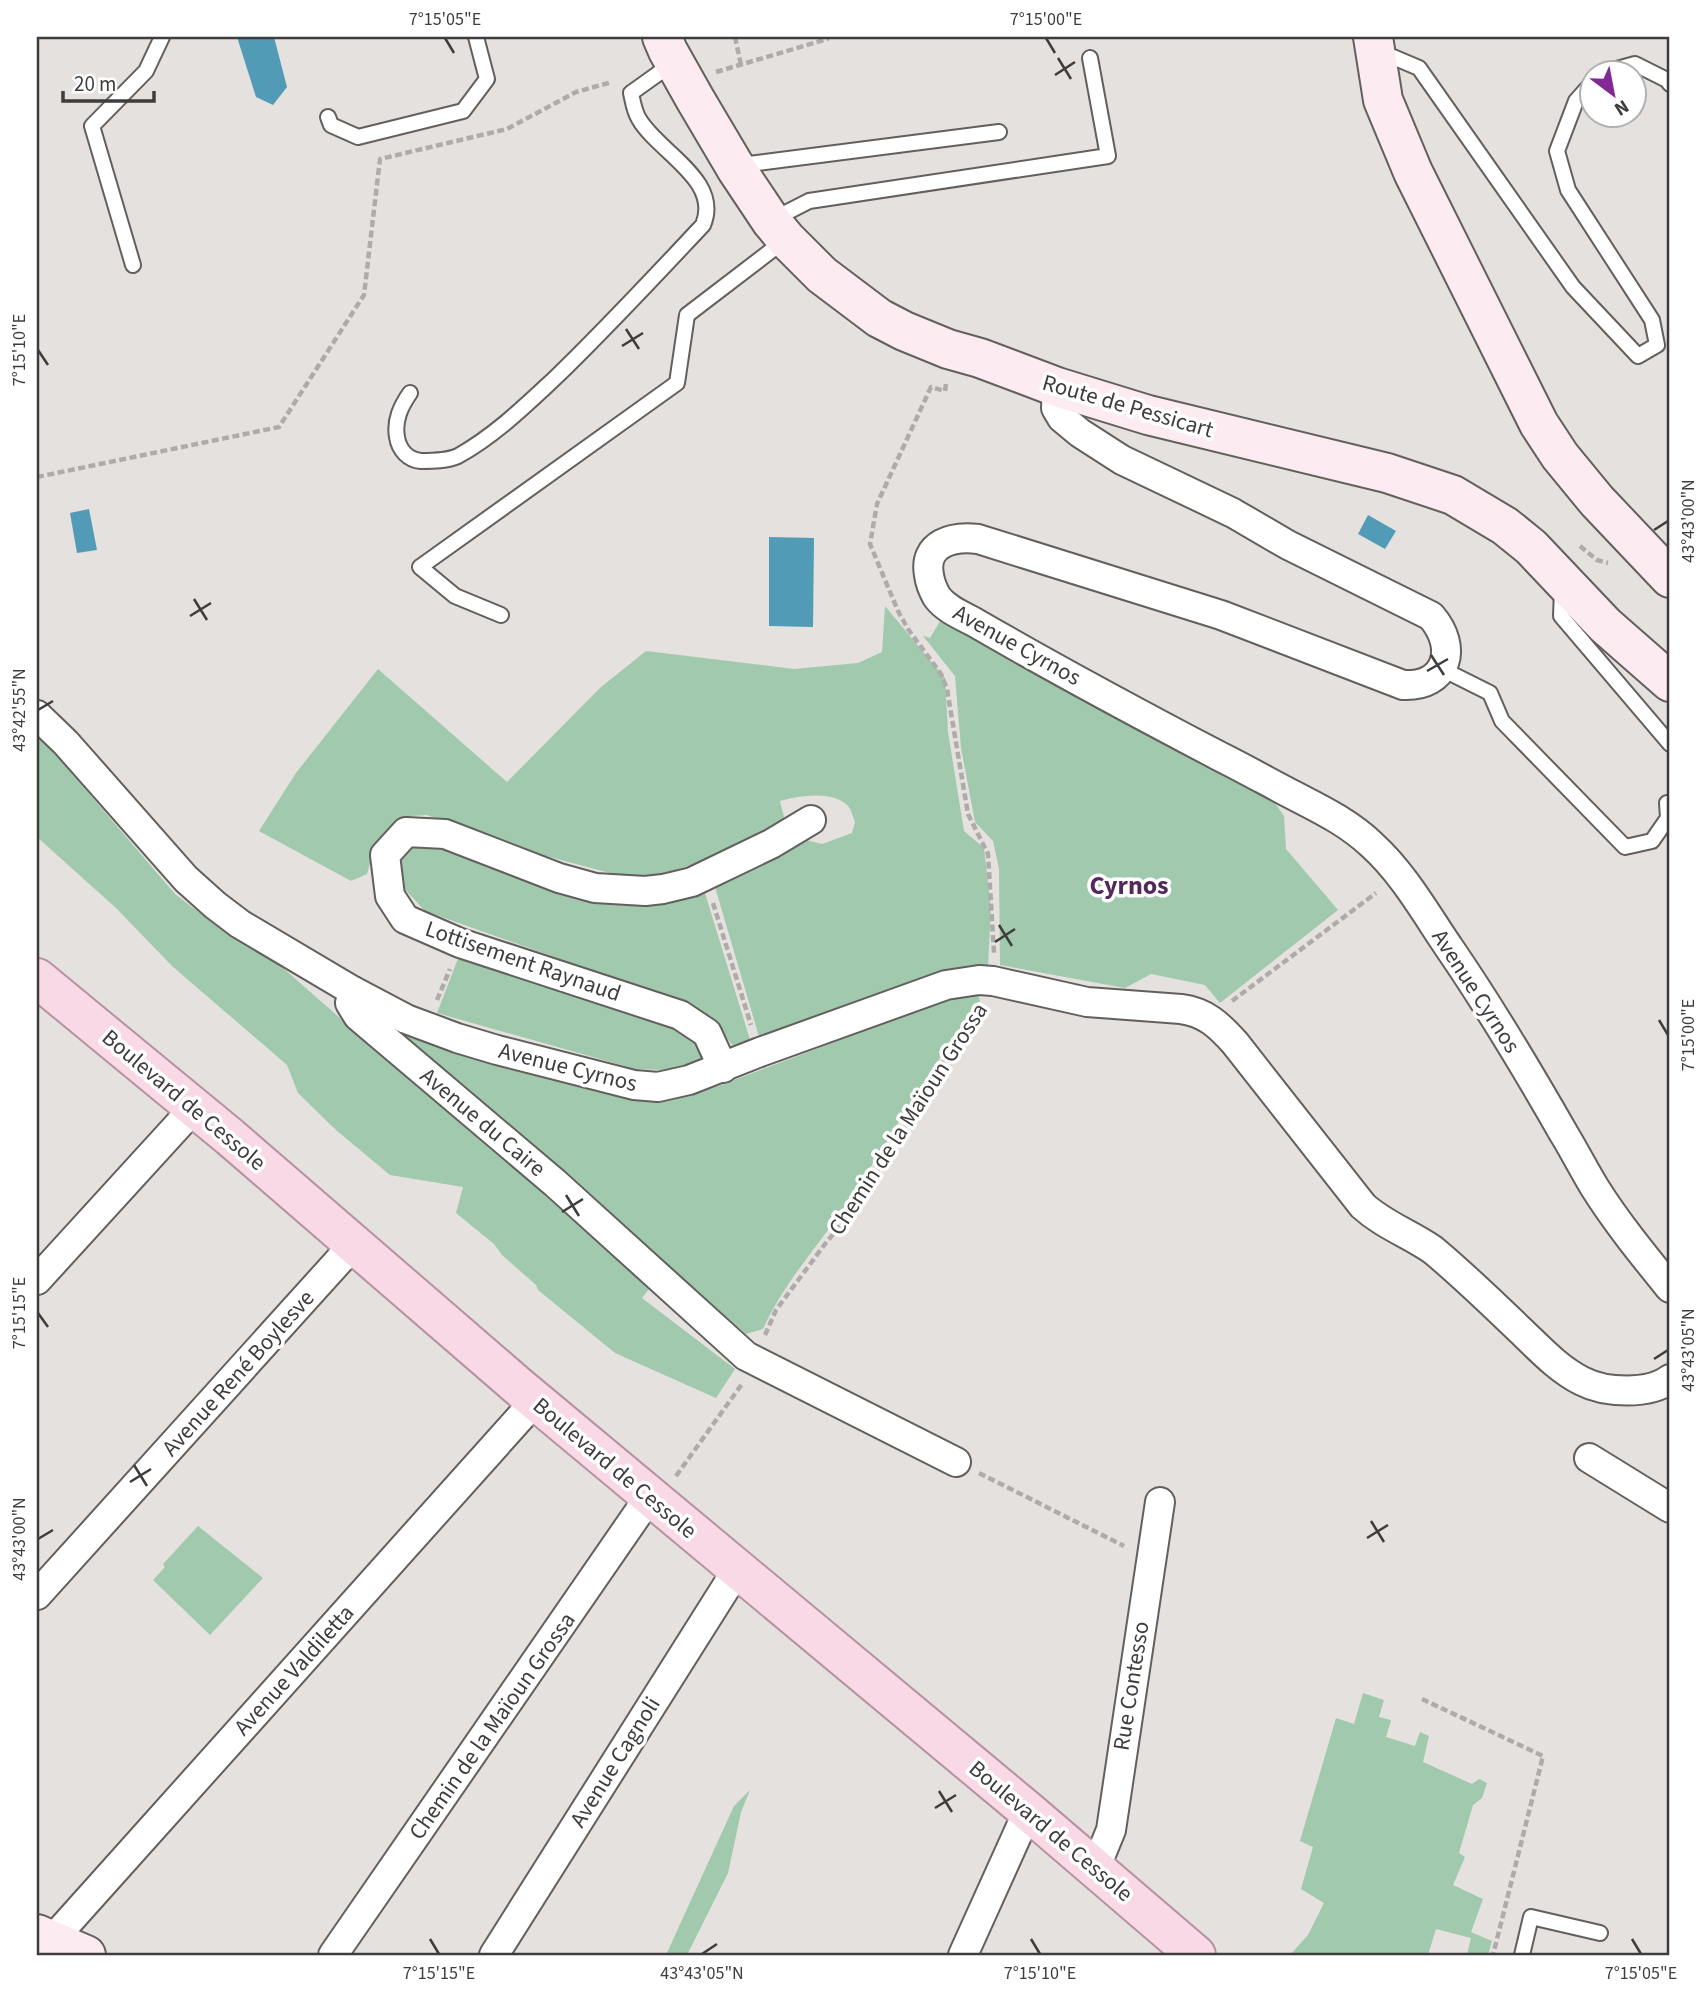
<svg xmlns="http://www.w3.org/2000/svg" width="1707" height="1992" viewBox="0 0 1707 1992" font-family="'Source Sans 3',sans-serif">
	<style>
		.green { fill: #a1c9ad }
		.water { fill: #519bb7 }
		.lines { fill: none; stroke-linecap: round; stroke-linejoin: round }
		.lane-casing { stroke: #625f5d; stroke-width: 18 }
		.street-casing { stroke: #625f5d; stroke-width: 32 }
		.secondary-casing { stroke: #625f5d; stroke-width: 42 }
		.primary-casing { stroke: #b5929f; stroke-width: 42 }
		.path { stroke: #aeabaa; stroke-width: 4.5; stroke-dasharray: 7 3.5; stroke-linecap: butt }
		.lane { stroke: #fff; stroke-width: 14 }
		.street { stroke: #fff; stroke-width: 28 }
		.secondary { stroke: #fcecf2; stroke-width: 38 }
		.primary { stroke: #f9d9e6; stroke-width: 38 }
		.ticks { fill: none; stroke: #3e3d3c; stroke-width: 2.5 }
		.labels { text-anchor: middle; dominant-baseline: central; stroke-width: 7; stroke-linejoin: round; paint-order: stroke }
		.street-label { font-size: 23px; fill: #3e3d3c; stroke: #fff }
		.quarter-label { font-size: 26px; font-weight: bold; fill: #53285c; stroke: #fff }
		.neatline { fill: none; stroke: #3e3d3c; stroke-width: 2.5 }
		.ticks-label { font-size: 18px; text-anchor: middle; fill: #3e3d3c }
	</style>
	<rect width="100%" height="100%" fill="#e5e1df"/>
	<!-- green -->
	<g class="green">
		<path d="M885 606 945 678 948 732 964 831 984 848 991 908 988 967 760 1040 715 887 806 840 822 844 852 833 855 822C853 817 851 809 848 806 833 790 798 796 780 801L786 825 742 849 672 871 632 879 501 844 427 815 411 816 389 829 375 844 367 874 351 881 259 831 296 773 378 669 507 782 601 687 646 651 794 669 858 663 882 652Z"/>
		<path d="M942 618 1270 796 1284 816 1286 849 1338 910 1220 1003 1205 985 1151 974 1125 988 1000 965 999 869 993 841 975 822 961 748 955 676 923 636 930 638Z"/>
		<path d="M37 733 41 735 73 775 175 894 205 917 239 939 267 954 389 1061 398 1060 655 1281 642 1298 735 1369 716 1398 615 1353 538 1290 536 1285 502 1255 494 1244 456 1213 463 1187 390 1175 336 1130 298 1093 287 1065 172 966 116 908 37 837Z"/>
		<path d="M424 842 476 862 579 897 663 902 705 893 751 1043 732 1045 711 1016 686 1004 425 911 400 884 399 850Z"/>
		<path d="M461 951 655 1021 692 1036 703 1060 666 1070 635 1069 437 1013Z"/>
		<path d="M978 994 980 1001C931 1066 891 1137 846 1205 818 1246 783 1284 763 1329L746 1334 369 1012 424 1042 623 1095 642 1098 672 1099 718 1086 959 995Z"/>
		<path d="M198 1526 263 1578 210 1635 153 1580 165 1567 163 1564Z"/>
		<path d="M1363 1693 1384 1700 1379 1717 1391 1720 1386 1737 1415 1746 1420 1732 1429 1736 1423 1762 1472 1784 1479 1779 1487 1783 1482 1798 1473 1805 1459 1853 1465 1857 1453 1885 1483 1899 1471 1932 1492 1941 1488 1955H1467L1471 1938 1436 1929 1428 1955H1290L1308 1935 1324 1903 1301 1889 1313 1847 1300 1841 1336 1718 1354 1724Z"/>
		<path d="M750 1790 741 1812 728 1873 687 1955H666L734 1806Z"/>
	</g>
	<!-- water -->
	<g class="water">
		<path d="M237 37H274L287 87 273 105 256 97Z"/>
		<path d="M89 509 97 550 77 553 70 513Z"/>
		<path d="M1368 515 1396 531 1385 549 1358 534Z"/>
		<path d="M769 537 814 538 813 627 769 626Z"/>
	</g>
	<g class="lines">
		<!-- lane casing -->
		<g class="lane-casing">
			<g id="lane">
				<path d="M1377 57H1393L1419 68 1573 287 1638 356 1657 345 1652 320 1568 190 1557 151 1576 101 1592 83"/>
				<path d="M1599 74 1635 64 1667 80 1670 84"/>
				<path d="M328 117 331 125 358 137 463 111 487 79 476 37"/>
				<path d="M738 169 749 164 999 132"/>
				<path d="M772 220 809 201 1108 156 1090 58"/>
				<path d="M133 265 92 126 146 71 162 37"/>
				<path d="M410 393C401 406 394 420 397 437 399 450 408 460 421 461 433 461 447 461 458 456 494 436 524 407 554 379 605 330 654 277 703 225 722 180 658 152 639 119 634 111 633 102 631 93L673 63"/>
				<path d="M1562 590 1561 616 1670 744"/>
				<path d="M501 615 455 596 420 567 677 383 687 315 785 240"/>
				<path d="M1442 669 1490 693 1502 721 1625 847 1652 841 1668 818 1667 803"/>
				<path d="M1522 1955 1531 1917 1600 1933"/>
			</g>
		</g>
		<!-- street casing -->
		<g class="street-casing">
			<g id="street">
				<path d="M1057 387 1056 408 1062 418 1080 433 1122 460 1233 513 1288 545 1431 616C1459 648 1447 687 1403 685L1221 615 978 539C953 536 923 543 929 575 930 583 933 590 937 597 946 609 961 615 974 622 1055 669 1137 713 1219 756 1245 769 1270 783 1295 796 1322 810 1349 823 1372 845 1404 874 1426 914 1450 949 1491 1009 1528 1071 1564 1134 1575 1152 1584 1170 1595 1188 1617 1223 1644 1256 1670 1288"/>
				<path d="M37 715 66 743 186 879 215 905 240 924 353 991 406 1019 457 1038 497 1050 634 1085 658 1087 689 1080 760 1052 946 985 979 980 993 981 1087 1002 1181 1009C1205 1012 1219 1025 1235 1043L1363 1206C1384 1225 1410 1234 1433 1250 1463 1275 1491 1302 1520 1330 1539 1348 1558 1369 1582 1381 1605 1393 1649 1395 1670 1379"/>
				<path d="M353 991 350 1003 358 1016 555 1183 746 1356 956 1462"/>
				<path d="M723 1068 707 1033 680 1015 460 943 405 919 390 896 385 855 406 832 445 834 559 878 595 888 645 891 663 889 692 882 771 844 811 820"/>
				<path d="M37 1280 194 1108"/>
				<path d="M1589 1458 1670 1508"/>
				<path d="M37 1595 354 1244"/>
				<path d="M1095 1869 1111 1830 1160 1502"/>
				<path d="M53 1939 535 1401"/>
				<path d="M333 1955 650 1496"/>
				<path d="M494 1955 737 1570"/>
				<path d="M963 1955 1028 1811"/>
			</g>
		</g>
		<!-- secondary casing -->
		<g class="secondary-casing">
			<g id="secondary">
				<path d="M662 37 668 51 695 99 737 170 771 221 786 239 822 275 879 318 904 331 948 349 980 358 1057 387 1148 415 1387 473 1453 495 1505 526 1531 547 1605 625 1670 682"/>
				<path d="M1373 37 1383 100 1413 172 1539 424 1560 456 1597 501 1670 578"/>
				<path d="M37 1934 86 1955"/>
			</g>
		</g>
		<!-- primary casing -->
		<g class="primary-casing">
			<path id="primary" d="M37 978 230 1137 518 1386 1028 1811 1196 1955"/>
		</g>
		<!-- path -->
		<g class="path">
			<path d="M735 37 741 65"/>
			<path d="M716 72 827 39V37"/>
			<path d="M946 384 945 391 931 387 877 504 870 544 898 611 908 629 941 674 947 689 968 814 988 854 994 953"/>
			<path d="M37 477 279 427 364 295 380 159 507 129 576 92 612 82"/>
			<path d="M1580 546 1597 560 1608 563"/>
			<path d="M713 903 751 1025"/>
			<path d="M437 1000 450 969"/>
			<path d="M1232 1001 1376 893"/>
			<path d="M765 1335 776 1310 825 1244 853 1210 918 1106 934 1076 983 1008"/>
			<path d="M979 1473 1124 1546"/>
			<path d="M676 1476 742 1384"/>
			<path d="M1422 1699 1543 1756 1493 1955"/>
		</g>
		<!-- lane -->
		<use href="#lane" class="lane"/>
		<!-- street -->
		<use href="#street" class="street"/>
		<!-- secondary -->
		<use href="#secondary" class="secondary"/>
		<!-- primary -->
		<use href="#primary" class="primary"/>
	</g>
	<!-- ticks -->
	<path class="ticks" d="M445 38 454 53M1046 38 1055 53M1058 58 1071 79M1055 75 1075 62M626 329 639 349M622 346 643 333M38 350 48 365M1654 530 1668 521M194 599 207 620M190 616 211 603M1431 655 1444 675M1427 671 1448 659M38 710 53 701M999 925 1012 946M995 942 1015 929M1659 1020 1668 1035M566 1195 579 1216M562 1212 583 1199M38 1313 48 1327M1654 1359 1668 1350M134 1465 147 1486M130 1482 151 1469M1371 1521 1384 1542M1367 1538 1388 1525M38 1539 53 1530M939 1791 952 1812M935 1808 956 1795M430 1939 439 1954M1031 1939 1040 1954M1632 1939 1641 1954M702 1954 717 1944"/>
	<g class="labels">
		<!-- street labels -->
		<g class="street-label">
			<text transform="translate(1128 406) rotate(16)">Route de Pessicart</text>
			<text transform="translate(1017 645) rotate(29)">Avenue Cyrnos</text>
			<text transform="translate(523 961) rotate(19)">Lottisement Raynaud</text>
			<text transform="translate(1476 991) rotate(57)">Avenue Cyrnos</text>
			<text transform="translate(568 1067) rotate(14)">Avenue Cyrnos</text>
			<text transform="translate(184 1100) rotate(40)">Boulevard de Cessole</text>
			<text transform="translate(908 1119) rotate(-57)">Chemin de la Maïoun Grossa</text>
			<text transform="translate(483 1122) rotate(40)">Avenue du Caire</text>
			<text transform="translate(238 1373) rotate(-48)">Avenue René Boylesve</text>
			<text transform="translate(615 1468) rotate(40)">Boulevard de Cessole</text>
			<text transform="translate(294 1670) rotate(-48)">Avenue Valdiletta</text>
			<text transform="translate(1131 1686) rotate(-81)">Rue Contesso</text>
			<text transform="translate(492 1726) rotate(-55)">Chemin de la Maïoun Grossa</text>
			<text transform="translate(615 1762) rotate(-58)">Avenue Cagnoli</text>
			<text transform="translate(1051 1831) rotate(40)">Boulevard de Cessole</text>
		</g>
		<!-- quarter labels -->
		<g class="quarter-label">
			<text x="1129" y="885">Cyrnos</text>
		</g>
	</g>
	<!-- border -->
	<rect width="1707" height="1992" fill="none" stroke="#ffffff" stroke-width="77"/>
	<!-- north arrow -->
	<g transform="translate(1613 94) rotate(148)"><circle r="33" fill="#ffffff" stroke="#b2b1b1" stroke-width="2"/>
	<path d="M0-5L12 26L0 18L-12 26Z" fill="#832996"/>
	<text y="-10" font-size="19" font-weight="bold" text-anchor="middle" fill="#3e3d3c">N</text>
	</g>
	<!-- scale -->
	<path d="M63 91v10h91v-10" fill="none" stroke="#3e3d3c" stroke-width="3.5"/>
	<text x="74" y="91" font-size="21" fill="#3e3d3c" stroke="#ffffff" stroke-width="5" paint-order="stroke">20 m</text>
	<rect x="38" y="38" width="1630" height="1916" class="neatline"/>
	<g class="ticks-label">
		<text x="445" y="25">7°15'05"E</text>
		<text x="1046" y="25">7°15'00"E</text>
		<text transform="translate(19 350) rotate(-90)" y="6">7°15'10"E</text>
		<text transform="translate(1688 521) rotate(-90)" y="6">43°43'00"N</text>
		<text transform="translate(19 710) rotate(-90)" y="6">43°42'55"N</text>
		<text transform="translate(1688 1035) rotate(-90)" y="6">7°15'00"E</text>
		<text transform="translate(19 1313) rotate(-90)" y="6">7°15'15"E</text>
		<text transform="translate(1688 1350) rotate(-90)" y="6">43°43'05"N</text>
		<text transform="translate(19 1539) rotate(-90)" y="6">43°43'00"N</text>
		<text x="439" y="1979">7°15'15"E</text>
		<text x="702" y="1979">43°43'05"N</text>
		<text x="1040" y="1979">7°15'10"E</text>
		<text x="1641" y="1979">7°15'05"E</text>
	</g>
</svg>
